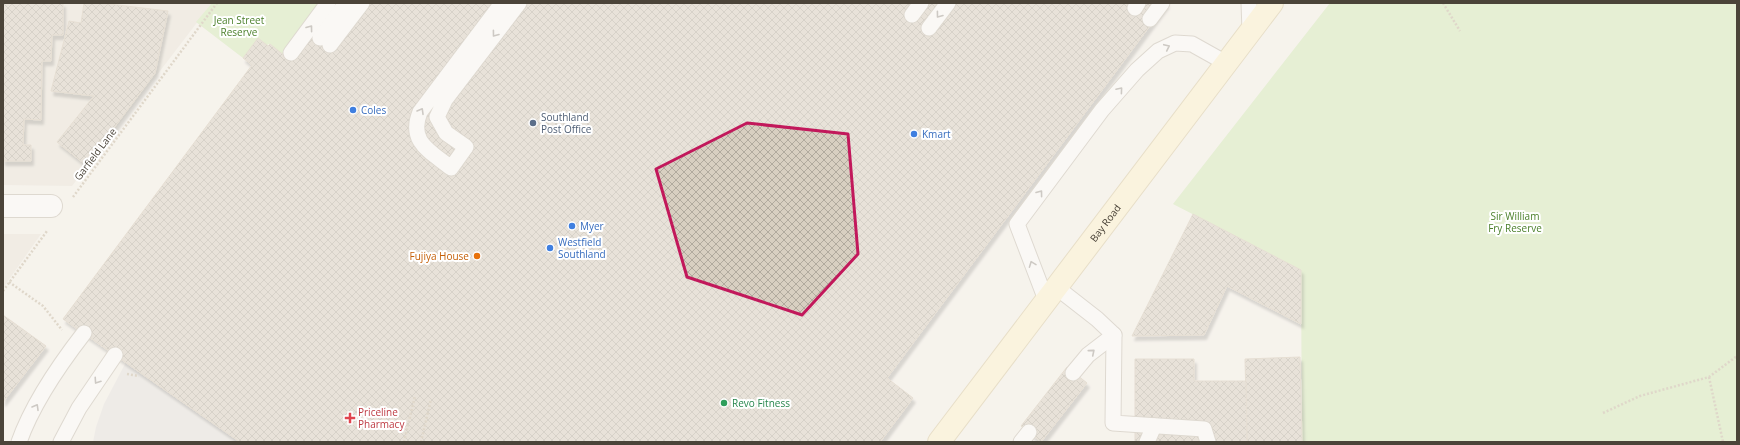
<svg xmlns="http://www.w3.org/2000/svg" width="1740" height="445" viewBox="0 0 1740 445" font-family="'Open Sans',sans-serif">
	<style>
		.residential { fill: #eae5da }
		.green { fill: #d2eab5 }
		.parking { fill: #e5e3e0 }
		.building { fill: url(#building-cross-hatch); stroke: #d3c7b4; filter: url(#shadow) }
		.lines { fill: none; stroke-linecap: round; stroke-linejoin: round }
		.service-casing { stroke: #c2bbae; stroke-width: 17 }
		.minor-casing { stroke: #c2bbae; stroke-width: 24 }
		.secondary-casing { stroke: #d6c79b; stroke-width: 24 }
		.path { stroke: #c4b79f; stroke-width: 2.5; stroke-dasharray: 2 2; stroke-linecap: butt }
		.service { stroke: #fff; stroke-width: 15 }
		.minor { stroke: #fff; stroke-width: 22 }
		.secondary { stroke: #fff3cd; stroke-width: 22 }
		.oneway { stroke: #9c9892 }
		.marked { fill: none; stroke: #c2185b; stroke-width: 3; stroke-linejoin: round }
		.shop-dot { fill: #3f7fe0; stroke: #fff; stroke-width: 1.5 }
		.service-dot { fill: #5c6f8a; stroke: #fff; stroke-width: 1.5 }
		.food-dot { fill: #e8710a; stroke: #fff; stroke-width: 1.5 }
		.leisure-dot { fill: #2e9e5b; stroke: #fff; stroke-width: 1.5 }
		.health-dot { fill: #e0444e; stroke: #fff; stroke-width: 1.5 }
		.labels { text-anchor: middle; dominant-baseline: central; stroke-width: 4; stroke-linejoin: round; paint-order: stroke }
		.park-label { font-size: 10px; fill: #4a7f2a; stroke: #fff }
		.shop-label { font-size: 10px; fill: #366cbe; stroke: #fff; text-anchor: start }
		.service-label { font-size: 10px; fill: #4e5e75; stroke: #fff; text-anchor: start }
		.street-label { font-size: 10px; fill: #4b4439; stroke: #fff }
		.food-label { font-size: 10px; fill: #c56008; stroke: #fff; text-anchor: end }
		.leisure-label { font-size: 10px; fill: #27864d; stroke: #fff; text-anchor: start }
		.health-label { font-size: 10px; fill: #be3a42; stroke: #fff; text-anchor: start }
	</style>
	<defs>
		<pattern id="building-cross-hatch" width="8" height="8" patternUnits="userSpaceOnUse"><rect width="8" height="8" fill="#d8cfc1"/><path d="M0 0l8 8M0 8l8-8" fill="none" stroke="#b1aa9e"/></pattern>
		<filter id="shadow"><feDropShadow dx="2.5" dy="4.5" stdDeviation="1" flood-color="#0004"/></filter>
	</defs>
	<rect width="100%" height="100%" fill="#f6f3ec"/>
	<!-- residential -->
	<g class="residential">
		<path d="M3 3H212L72 186 3 185Z"/>
		<path d="M3 234H41L3 288Z"/>
	</g>
	<!-- green -->
	<g class="green">
		<path d="M212 3H327L286 57 269 44 243 58 196 22Z"/>
		<path d="M1330 3H1737V442H1302L1301 270 1173 204Z"/>
	</g>
	<!-- parking -->
	<path class="parking" d="M160 318 262 442H93L96 427 104 404 125 364Z"/>
	<!-- building -->
	<g class="building">
		<path d="M3 3H63V35H52L51 61H42L41 120 24 119 23 145H31V161H3Z"/>
		<path d="M84 3H101L168 11 155 73 86 165 57 142 94 96 51 91 69 21 81 23Z"/>
		<path d="M327 3H1167L887 378 913 398 880 442H240L63 319 252 65 243 58 258 38 268 46 270 44 286 57Z"/>
		<path d="M1193 214 1301 270V324L1227 286 1204 335 1132 336Z"/>
		<path d="M3 315 46 346 3 402Z"/>
		<path d="M1300 357 1302 442H1247L1245 359Z"/>
		<path d="M1135 359H1194V381H1246L1247 442H1135Z"/>
		<path d="M1067 367 1087 383 1041 442 1021 426Z"/>
	</g>
	<g class="lines">
		<!-- service casing -->
		<g class="service-casing">
			<g id="service">
				<path d="M502 3 420 112C408 142 430 151 451 168L466 147 446 133 437 117 445 100 519 3"/>
				<path d="M1249 3 1250 31"/>
				<path d="M1135 8 1138 3"/>
				<path d="M912 15 921 3"/>
				<path d="M1150 19 1162 3"/>
				<path d="M929 28 948 3"/>
				<path d="M320 38 346 3"/>
				<path d="M330 45 362 3"/>
				<path d="M291 53 328 3"/>
				<path d="M1056 287 1097 319 1114 335 1113 423 1204 429 1208 442"/>
				<path d="M1046 300 1017 224 1102 110 1137 70 1158 51 1175 43 1192 44 1226 63"/>
				<path d="M1073 373 1088 355 1114 335"/>
				<path d="M19 442C32 405 60 364 84 333"/>
				<path d="M61 442 79 408 115 355"/>
				<path d="M1021 442 1029 432"/>
				<path d="M1147 442 1154 426"/>
			</g>
		</g>
		<!-- minor casing -->
		<g class="minor-casing">
			<path id="minor" d="M3 206H51"/>
		</g>
		<!-- secondary casing -->
		<g class="secondary-casing">
			<g id="secondary">
				<path id="s1" d="M939 442 1272 3"/>
			</g>
		</g>
		<!-- path -->
		<g class="path">
			<path d="M1443 3 1460 31"/>
			<path d="M73 197 217 3"/>
			<path d="M9 282 43 306 62 330"/>
			<path d="M3 291 47 231"/>
			<path d="M127 374 139 376"/>
			<path d="M1709 377 1723 442"/>
			<path d="M1603 413 1640 396 1709 377 1737 356"/>
			<path d="M404 442 415 396"/>
			<path d="M421 442 431 399"/>
		</g>
		<!-- service -->
		<use href="#service" class="service"/>
		<!-- minor -->
		<use href="#minor" class="minor"/>
		<!-- secondary -->
		<use href="#secondary" class="secondary"/>
	</g>
	<!-- one-way arrows -->
	<defs><path id="oneway-chevron" d="M-2-3.5L2.5 0L-2 3.5" fill="none" stroke-width="1.6" stroke-linecap="round" stroke-linejoin="round"/></defs>
	<g class="oneway">
		<use href="#oneway-chevron" transform="translate(939 15) rotate(127)"/>
		<use href="#oneway-chevron" transform="translate(310 28) rotate(-53)"/>
		<use href="#oneway-chevron" transform="translate(495 34) rotate(127)"/>
		<use href="#oneway-chevron" transform="translate(1167 47) rotate(-25)"/>
		<use href="#oneway-chevron" transform="translate(1120 90) rotate(-50)"/>
		<use href="#oneway-chevron" transform="translate(421 111) rotate(-60)"/>
		<use href="#oneway-chevron" transform="translate(1040 193) rotate(-53)"/>
		<use href="#oneway-chevron" transform="translate(1032 264) rotate(-111)"/>
		<use href="#oneway-chevron" transform="translate(1092 352) rotate(-40)"/>
		<use href="#oneway-chevron" transform="translate(97 381) rotate(124)"/>
		<use href="#oneway-chevron" transform="translate(36 407) rotate(-60)"/>
	</g>
	<!-- marked area -->
	<path d="M0 0H1740V445H0ZM747 123 848 134 858 254 802 315 687 277 656 169Z" fill="#f6f3ec" fill-opacity=".55" fill-rule="evenodd"/>
	<path class="marked" d="M747 123 848 134 858 254 802 315 687 277 656 169Z"/>
	<!-- markers -->
	<g class="shop-dot">
		<circle cx="353" cy="110" r="4"/>
		<circle cx="914" cy="134" r="4"/>
		<circle cx="572" cy="226" r="4"/>
		<circle cx="550" cy="248" r="4"/>
	</g>
	<circle class="service-dot" cx="533" cy="123" r="4"/>
	<circle class="food-dot" cx="477" cy="256" r="4"/>
	<circle class="leisure-dot" cx="724" cy="403" r="4"/>
	<path class="health-dot" d="M348 412h4v4h4v4h-4v4h-4v-4h-4v-4h4z"/>
	<g class="labels">
		<!-- park labels -->
		<g class="park-label">
			<text x="239" y="20">Jean Street<tspan x="239" dy="12">Reserve</tspan></text>
			<text x="1515" y="216">Sir William<tspan x="1515" dy="12">Fry Reserve</tspan></text>
		</g>
		<!-- shop labels -->
		<g class="shop-label">
			<text x="361" y="110">Coles</text>
			<text x="922" y="134">Kmart</text>
			<text x="580" y="226">Myer</text>
			<text x="558" y="242">Westfield<tspan x="558" dy="12">Southland</tspan></text>
		</g>
		<!-- service labels -->
		<g class="service-label">
			<text x="541" y="117">Southland<tspan x="541" dy="12">Post Office</tspan></text>
		</g>
		<!-- street labels -->
		<g class="street-label">
			<text transform="translate(95 154) rotate(-53)">Garfield Lane</text>
			<text stroke="none"><textPath href="#s1" startOffset="275">Bay Road</textPath></text>
		</g>
		<!-- food labels -->
		<g class="food-label">
			<text x="469" y="256">Fujiya House</text>
		</g>
		<!-- leisure labels -->
		<g class="leisure-label">
			<text x="732" y="403">Revo Fitness</text>
		</g>
		<!-- health labels -->
		<g class="health-label">
			<text x="358" y="412">Priceline<tspan x="358" dy="12">Pharmacy</tspan></text>
		</g>
	</g>
	<!-- border -->
	<rect width="1740" height="445" fill="none" stroke="#4b4439" stroke-width="8"/>
</svg>
